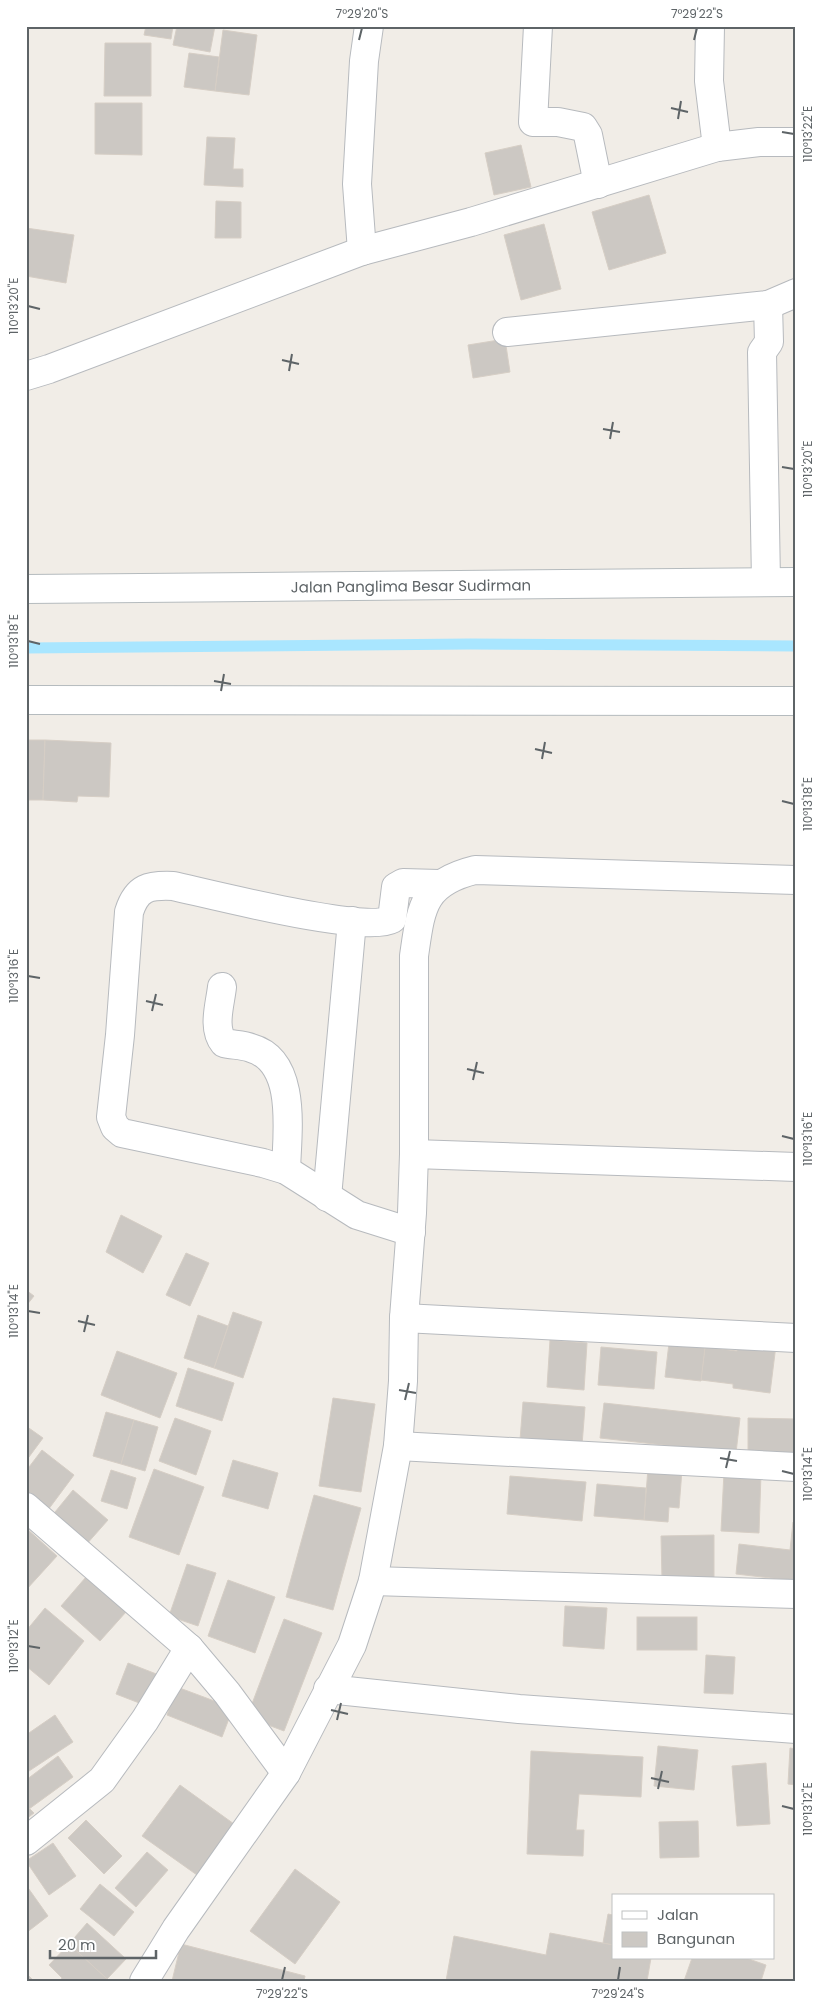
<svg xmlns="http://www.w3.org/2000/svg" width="822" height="2007" viewBox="0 0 822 2007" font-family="Poppins,sans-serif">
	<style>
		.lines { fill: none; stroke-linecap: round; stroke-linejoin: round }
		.stream { stroke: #a9e6ff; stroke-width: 11 }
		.building { fill: #ccc8c3; stroke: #d6cec5 }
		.minor-casing { stroke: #b7babe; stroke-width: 30 }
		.secondary-casing { stroke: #b5bbbe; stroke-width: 30 }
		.minor { stroke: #fff; stroke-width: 28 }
		.secondary { stroke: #fff; stroke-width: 28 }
		.ticks { fill: none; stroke: #5e6467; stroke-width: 2 }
		.labels { text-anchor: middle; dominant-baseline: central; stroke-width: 4.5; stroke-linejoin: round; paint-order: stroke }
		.street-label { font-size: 15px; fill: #5e6467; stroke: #fff }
		.neatline { fill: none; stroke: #5e6467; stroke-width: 2 }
		.ticks-label { font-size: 12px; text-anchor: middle; fill: #5e6467 }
	</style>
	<rect width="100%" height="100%" fill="#f1ede7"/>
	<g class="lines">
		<!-- stream -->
		<path class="stream" d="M26 648 470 644 796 646"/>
	</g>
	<!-- building -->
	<g class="building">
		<path d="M146 26H173L171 39 144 35Z"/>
		<path d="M177 26H215L210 52 173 45Z"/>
		<path d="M223 30 257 35 249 95 215 91Z"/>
		<path d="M105 43H151V96H104Z"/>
		<path d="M189 53 219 57 215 91 184 87Z"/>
		<path d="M95 103H142V155L95 154Z"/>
		<path d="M207 137 235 138 233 169H243V187L204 185Z"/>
		<path d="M521 145 531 187 494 195 485 153Z"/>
		<path d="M649 195 666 253 609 270 592 212Z"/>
		<path d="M216 201 241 202V238H215Z"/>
		<path d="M544 224 561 289 521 300 504 235Z"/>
		<path d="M26 228 74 235 66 283 26 276Z"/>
		<path d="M505 339 510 372 473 378 468 345Z"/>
		<path d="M26 740H45L43 800H26Z"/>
		<path d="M45 740 111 743 109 797 78 796 77 802 43 800Z"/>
		<path d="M121 1215 162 1236 143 1273 106 1252Z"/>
		<path d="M186 1253 209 1263 190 1306 166 1295Z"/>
		<path d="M26 1290 34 1296 26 1306Z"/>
		<path d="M233 1312 262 1322 243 1378 214 1368Z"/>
		<path d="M198 1315 228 1326 214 1368 184 1358Z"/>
		<path d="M550 1340 587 1343 584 1390 547 1387Z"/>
		<path d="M738 1340 776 1345 770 1393 733 1388V1384L701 1380 705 1347 737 1351Z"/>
		<path d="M669 1343 705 1347 701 1381 665 1377Z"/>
		<path d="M601 1347 657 1352 654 1389 598 1385Z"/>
		<path d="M117 1351 177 1373 160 1418 101 1395Z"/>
		<path d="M188 1368 234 1383 222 1421 176 1406Z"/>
		<path d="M333 1398 375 1404 361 1492 319 1486Z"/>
		<path d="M523 1402 585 1407 582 1445 520 1440Z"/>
		<path d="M604 1403 740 1418 736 1453 600 1438Z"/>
		<path d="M106 1412 134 1420 121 1464 93 1456Z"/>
		<path d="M175 1418 211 1431 196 1475 159 1461Z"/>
		<path d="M748 1418 796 1419V1457L748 1456Z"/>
		<path d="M134 1420 158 1427 145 1471 121 1464Z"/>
		<path d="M26 1426 43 1438 26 1461Z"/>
		<path d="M42 1450 74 1475 45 1514 26 1500V1471Z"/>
		<path d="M233 1460 278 1473 268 1509 222 1496Z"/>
		<path d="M648 1468 682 1470 679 1508 669 1507 668 1522 644 1520Z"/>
		<path d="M154 1469 204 1487 179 1555 129 1537Z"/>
		<path d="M111 1470 136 1478 127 1509 101 1501Z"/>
		<path d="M724 1472 761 1474 759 1533 721 1531Z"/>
		<path d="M510 1476 586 1482 582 1521 507 1514Z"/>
		<path d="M597 1484 646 1488 644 1520 594 1516Z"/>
		<path d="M73 1490 108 1520 85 1546 51 1517Z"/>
		<path d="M314 1495 361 1508 333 1610 286 1597Z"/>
		<path d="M793 1522H796V1581L736 1574 739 1544 790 1550Z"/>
		<path d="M26 1528 57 1556 26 1590Z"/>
		<path d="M714 1535V1578L662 1579 661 1536Z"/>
		<path d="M187 1564 216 1573 198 1626 169 1616Z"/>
		<path d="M86 1577 126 1612 100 1641 61 1606Z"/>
		<path d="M228 1580 275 1597 255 1653 208 1636Z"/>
		<path d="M565 1606 607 1608 604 1649 563 1646Z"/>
		<path d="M45 1608 84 1641 49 1685 26 1666V1631Z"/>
		<rect x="637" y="1617" width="60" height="33"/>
		<path d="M284 1619 322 1633 284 1731 247 1717Z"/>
		<path d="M706 1655 735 1657 733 1694 704 1693Z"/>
		<path d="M128 1663 159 1675 147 1706 116 1694Z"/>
		<path d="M177 1687 233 1708 222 1737 167 1715Z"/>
		<path d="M55 1715 73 1742 26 1773V1735Z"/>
		<path d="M658 1746 698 1750 694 1790 654 1786Z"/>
		<path d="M790 1748 796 1749V1785L788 1784Z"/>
		<path d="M531 1751 643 1757 641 1797 579 1794 576 1830H584L583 1856 527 1854Z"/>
		<path d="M58 1756 73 1777 29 1809 26 1805V1780Z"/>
		<path d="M766 1763 770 1824 737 1826 732 1766Z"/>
		<path d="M180 1785 234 1824 197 1875 142 1836Z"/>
		<path d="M26 1805 34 1813 26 1819Z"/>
		<path d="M86 1820 122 1856 104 1874 68 1838Z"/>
		<path d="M698 1821 699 1857 660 1858 659 1822Z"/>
		<path d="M53 1843 76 1876 49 1895 26 1861Z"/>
		<path d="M147 1852 168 1870 136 1907 115 1888Z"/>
		<path d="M295 1869 340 1902 295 1964 250 1931Z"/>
		<path d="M100 1884 134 1912 114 1936 80 1909Z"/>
		<path d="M26 1885 48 1916 26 1933Z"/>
		<path d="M608 1914 613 1915V1945L603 1943Z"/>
		<path d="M87 1923 126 1959 107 1979 69 1944Z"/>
		<path d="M550 1933 613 1945V1958H651L647 1981H446L454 1936 546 1955Z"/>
		<path d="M69 1944 107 1979 106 1981H60L62 1978 49 1965Z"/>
		<path d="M181 1944 305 1976 304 1981H172Z"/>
		<path d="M692 1958H746L766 1965 761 1981H684Z"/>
		<path d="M26 1973 33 1980 32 1981H26Z"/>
	</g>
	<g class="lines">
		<!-- minor casing -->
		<g class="minor-casing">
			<g id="minor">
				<path d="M538 26 533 122H558L583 127 588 135 598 184"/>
				<path d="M710 26 709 81 717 147"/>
				<path d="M362 251 357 184 364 61 369 26"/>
				<path d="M507 332 768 305 796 293"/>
				<path d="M26 376 49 369 362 251 471 222 717 147 759 142H796"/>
				<path d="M766 582 762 352 769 342 768 305"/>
				<path d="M222 987C220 1005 212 1028 224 1043 233 1045 243 1045 251 1048 298 1061 287 1134 286 1170"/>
				<path d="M414 1154 796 1167"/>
				<path d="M327 1197 352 921"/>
				<path d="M411 1232 357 1215 286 1170 263 1163 122 1133 115 1127 111 1117 120 1035 129 912C137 887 149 885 173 886 210 894 365 934 392 919L396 887 403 883 439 884"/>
				<path d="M404 1318 796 1338"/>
				<path d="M398 1446 796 1467"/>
				<path d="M26 1507 189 1648 227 1693 286 1773"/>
				<path d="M373 1581 796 1594"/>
				<path d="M328 1689 519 1709 796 1729"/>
				<path d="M26 1841 102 1780 145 1720 189 1648"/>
				<path d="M144 1981 176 1929 286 1773 352 1645 373 1581 398 1446 403 1381 404 1318 412 1213 414 1154V956C421 908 422 883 475 870L796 880"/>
			</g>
		</g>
		<!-- secondary casing -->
		<g class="secondary-casing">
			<g id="secondary">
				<path id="s1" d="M26 589 796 582"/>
				<path d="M26 700 796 701"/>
			</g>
		</g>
		<!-- minor -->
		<use href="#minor" class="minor"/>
		<!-- secondary -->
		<use href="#secondary" class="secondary"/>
	</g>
	<!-- ticks -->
	<path class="ticks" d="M359 40 362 28M694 40 697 28M671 108 688 112M678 119 681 101M782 132 794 134M28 306 40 309M282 360 299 364M289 371 292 354M603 429 620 432M610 439 613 422M782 467 794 469M28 641 40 644M214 681 231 684M221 691 224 674M535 749 552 753M542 759 545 742M782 801 794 804M28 976 40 978M146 1001 163 1005M152 1011 156 994M467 1069 484 1073M473 1080 477 1062M782 1136 794 1139M28 1311 40 1313M78 1321 95 1325M84 1332 88 1315M399 1390 416 1393M405 1400 409 1383M720 1458 737 1461M726 1468 730 1451M782 1471 794 1474M28 1646 40 1648M331 1710 348 1714M337 1720 341 1703M651 1778 669 1782M658 1789 662 1771M782 1806 794 1809M282 1980 285 1967M618 1980 620 1967"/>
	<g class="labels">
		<!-- street labels -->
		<g class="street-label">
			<text stroke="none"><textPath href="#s1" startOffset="385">Jalan Panglima Besar Sudirman</textPath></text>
		</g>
	</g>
	<!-- border -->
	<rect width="822" height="2007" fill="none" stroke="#ffffff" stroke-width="55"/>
	<!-- legend -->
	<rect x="612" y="1894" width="162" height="65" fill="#ffffff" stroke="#bfc1c2"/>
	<rect x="622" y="1911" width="25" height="8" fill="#ffffff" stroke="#bfc1c2"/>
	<text x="657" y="1920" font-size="15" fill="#5e6467">Jalan</text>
	<rect x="622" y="1932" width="25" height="15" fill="#ccc8c3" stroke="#bfc1c2"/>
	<text x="657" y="1944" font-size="15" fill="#5e6467">Bangunan</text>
	<!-- scale -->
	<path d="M50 1950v8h106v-8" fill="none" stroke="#5e6467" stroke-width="2.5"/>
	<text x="58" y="1950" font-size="15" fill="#5e6467" stroke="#ffffff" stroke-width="4" paint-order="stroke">20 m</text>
	<rect x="28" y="28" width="766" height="1952" class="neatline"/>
	<g class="ticks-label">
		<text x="362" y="18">7°29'20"S</text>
		<text x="697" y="18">7°29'22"S</text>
		<text transform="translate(808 134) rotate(-90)" y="4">110°13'22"E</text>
		<text transform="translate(14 306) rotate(-90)" y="4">110°13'20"E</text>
		<text transform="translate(808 469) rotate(-90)" y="4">110°13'20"E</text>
		<text transform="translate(14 641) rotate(-90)" y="4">110°13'18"E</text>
		<text transform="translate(808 804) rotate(-90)" y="4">110°13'18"E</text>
		<text transform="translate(14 976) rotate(-90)" y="4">110°13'16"E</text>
		<text transform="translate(808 1139) rotate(-90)" y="4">110°13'16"E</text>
		<text transform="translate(14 1311) rotate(-90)" y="4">110°13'14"E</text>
		<text transform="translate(808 1474) rotate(-90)" y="4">110°13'14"E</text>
		<text transform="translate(14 1646) rotate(-90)" y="4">110°13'12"E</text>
		<text transform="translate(808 1809) rotate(-90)" y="4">110°13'12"E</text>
		<text x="282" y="1998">7°29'22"S</text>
		<text x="618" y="1998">7°29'24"S</text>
	</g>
</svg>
